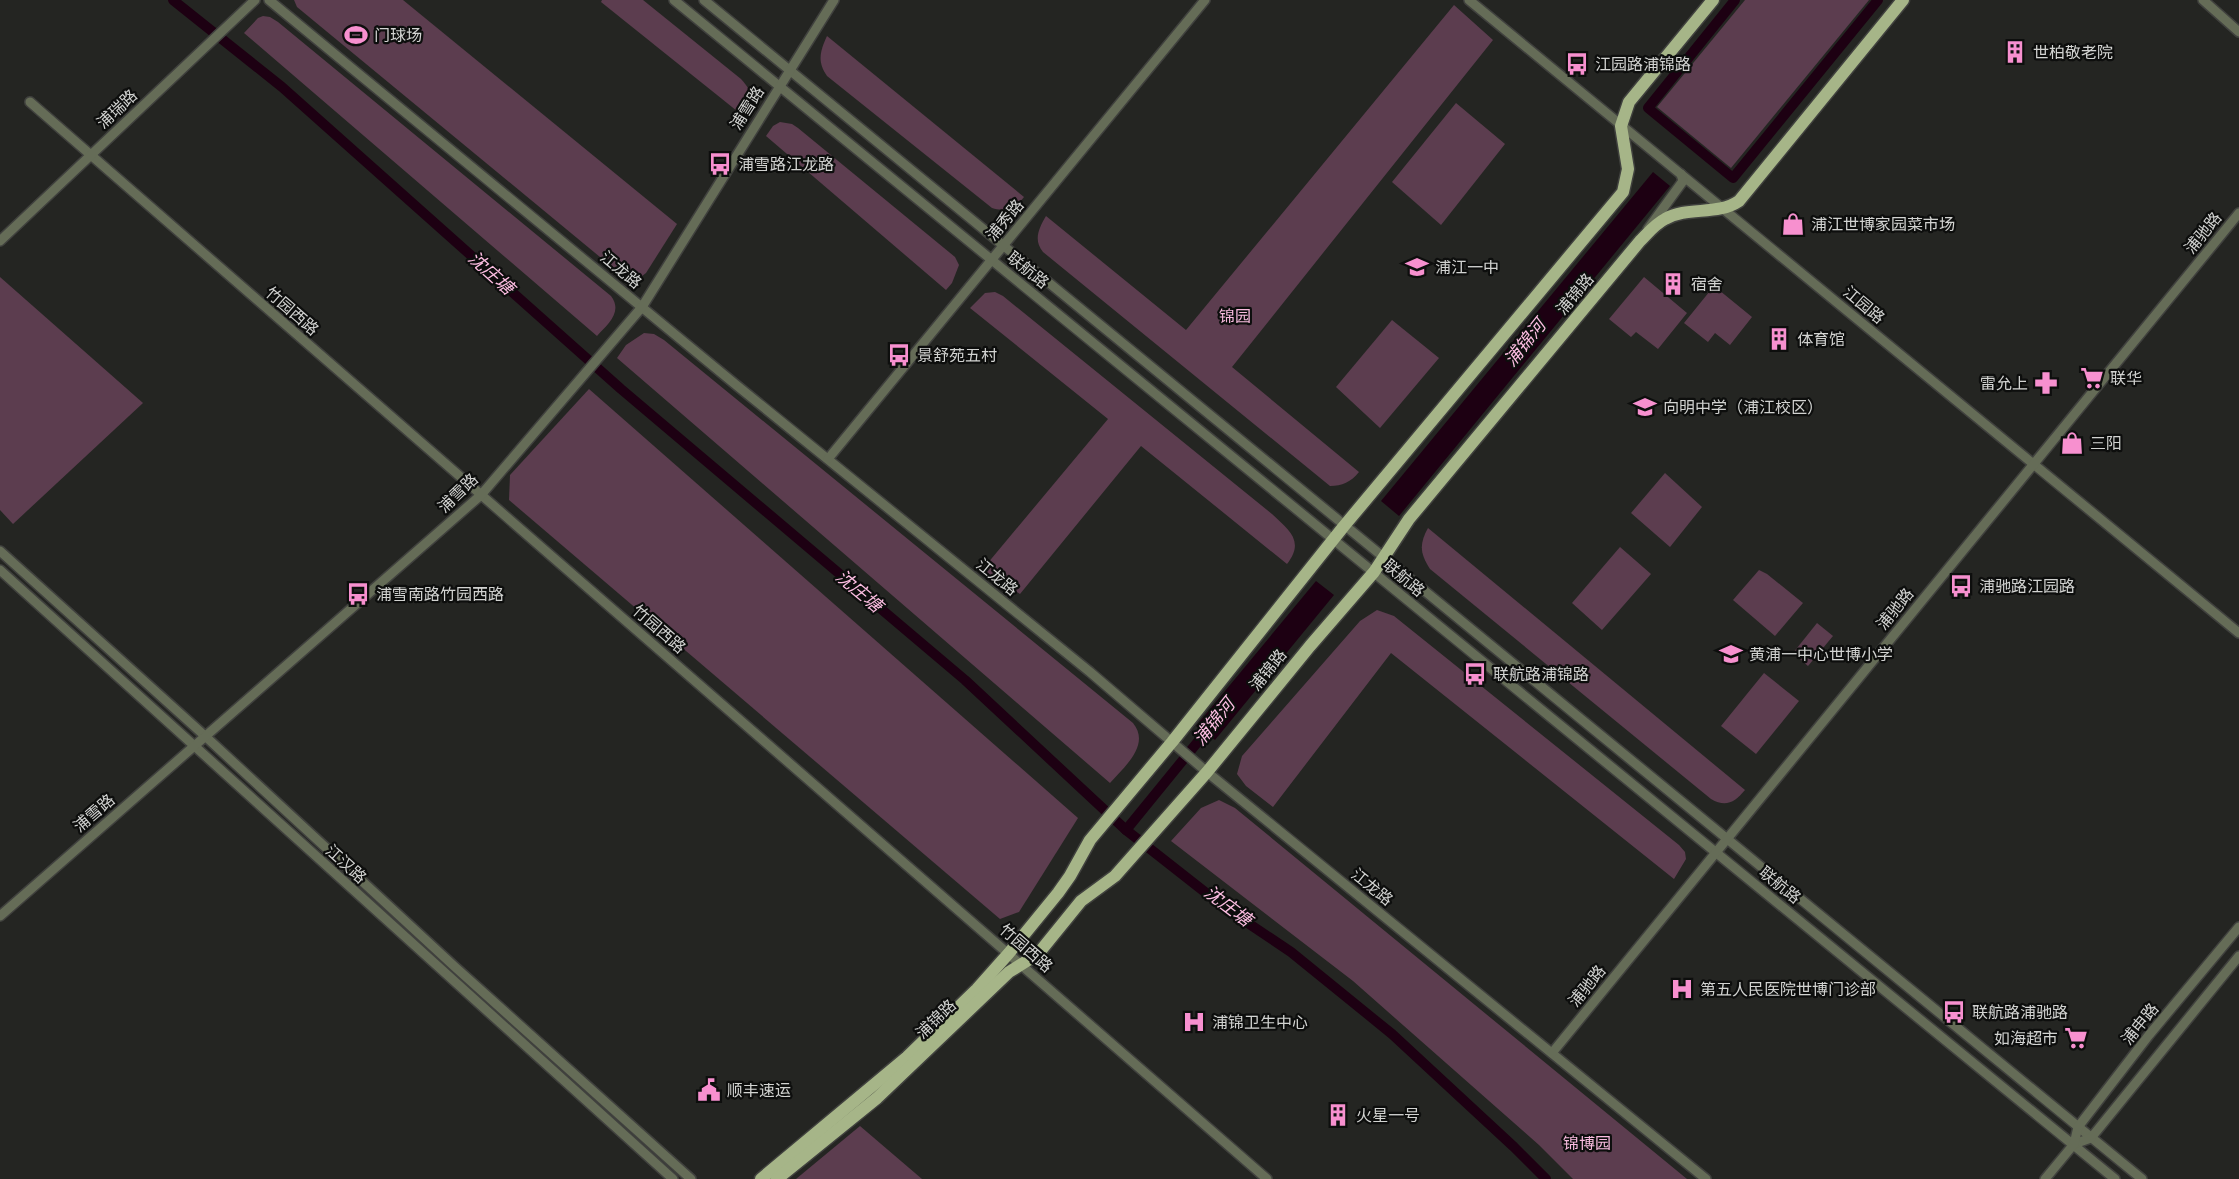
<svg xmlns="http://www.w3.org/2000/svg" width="2239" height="1179" viewBox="0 0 2239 1179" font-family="Helvetica,'Noto Sans SC',sans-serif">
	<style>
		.green { fill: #5c3d4f }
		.water { fill: #1d0012 }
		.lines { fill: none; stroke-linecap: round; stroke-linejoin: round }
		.canal { stroke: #1d0012; stroke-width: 10 }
		.minor-casing { stroke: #40413e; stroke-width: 12 }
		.major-casing { stroke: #40413e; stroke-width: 15 }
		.minor { stroke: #656c57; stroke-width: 9 }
		.major { stroke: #a6b588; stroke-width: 12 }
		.labels { text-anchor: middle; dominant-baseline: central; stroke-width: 4.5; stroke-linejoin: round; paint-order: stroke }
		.poi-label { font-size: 16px; fill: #d2d3d1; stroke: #0d0e0d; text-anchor: start }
		.street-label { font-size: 16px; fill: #d2d3d1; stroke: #0d0e0d }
		.park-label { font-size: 16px; fill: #f9bbdf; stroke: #0d0e0d }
		.water-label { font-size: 18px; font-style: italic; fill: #fcbde1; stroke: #0d0e0d }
	</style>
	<rect width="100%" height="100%" fill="#242522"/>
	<!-- green -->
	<g class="green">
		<path d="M294 0H403L677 224 646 273 637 280 623 276 297 7Z"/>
		<path d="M602 0H643L741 79C755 95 754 99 742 115L601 2Z"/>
		<path d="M1745 0H1869L1731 168 1657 107Z"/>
		<path d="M1454 5 1493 40 1232 367 1359 472C1351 482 1342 486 1330 486L1043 252C1033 240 1039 228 1046 216L1186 330Z"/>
		<path d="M263 16 270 17 278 22 611 296C623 312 608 324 597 336L244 33 258 18Z"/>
		<path d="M827 36 1024 197C1016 208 1005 212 992 208L827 76C817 62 820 51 827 36Z"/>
		<path d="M1456 103 1505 144 1441 225 1392 182Z"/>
		<path d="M780 122 792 124 798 128 955 257 959 265 952 283 946 290 766 136 773 126Z"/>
		<path d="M0 277 143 403 13 524 0 510Z"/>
		<path d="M1644 277 1687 313 1658 349 1636 332 1631 337 1609 319Z"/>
		<path d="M1714 286 1752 317 1730 345 1715 333 1708 342 1684 323Z"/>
		<path d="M995 292 1003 296 1272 514C1289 530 1305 541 1287 564L1141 446 1020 594 982 570 1108 419 970 308 985 293Z"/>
		<path d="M1392 320 1439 358 1380 428 1336 387Z"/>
		<path d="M644 333 654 334 664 340 1133 723C1151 745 1124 767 1110 783L617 358 626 345Z"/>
		<path d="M589 389 1078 818 1019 912 1000 919 509 500 510 475Z"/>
		<path d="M1665 473 1702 507 1670 547 1631 513Z"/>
		<path d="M1428 528 1745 790C1735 802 1726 808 1711 799L1430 569C1420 554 1419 544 1428 528Z"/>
		<path d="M1620 547 1651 574 1602 630 1572 603Z"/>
		<path d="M1759 570 1767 574 1803 603 1775 636 1733 600Z"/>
		<path d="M1377 610 1394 616 1679 845 1685 852 1686 859 1674 879 1391 653 1273 807 1246 786 1237 774 1242 756 1360 621Z"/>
		<path d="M1817 623 1833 636 1808 666 1793 653Z"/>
		<path d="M1764 673 1799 701 1756 754 1721 726Z"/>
		<path d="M1219 800 1235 808 1687 1179H1573L1539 1145 1353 981 1171 841 1201 808Z"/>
		<path d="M860 1126 922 1179H796Z"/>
	</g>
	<!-- water -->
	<g class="water">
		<path d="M1653 172 1670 186 1399 516 1381 501Z"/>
		<path d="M1316 581 1334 595 1215 740 1196 726Z"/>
	</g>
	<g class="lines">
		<!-- canal -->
		<g class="canal">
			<path d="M173 0 282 87 621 389 965 680 1126 830 1224 907 1291 952 1392 1034 1514 1147 1546 1179"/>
			<path d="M1735 0 1648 108 1733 178 1878 0"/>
			<path d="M1126 830 1214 722"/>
		</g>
		<!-- minor casing -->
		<g class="minor-casing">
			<g id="minor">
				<path d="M269 0 735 384 1090 672 1207 772 1706 1179"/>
				<path d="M674 0 2115 1179"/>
				<path d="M704 0 2142 1179"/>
				<path d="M1469 0 2239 633"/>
				<path d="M2203 0 2239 32"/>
				<path d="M30 102 1267 1179"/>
				<path d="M1648 229 1683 181 1681 174"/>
				<path d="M0 241 255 0"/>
				<path d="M828 459 1205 0"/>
				<path d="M0 551 205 736 455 967 691 1179"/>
				<path d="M0 570 673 1179"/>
				<path d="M0 916 481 495 642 307 834 0"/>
				<path d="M1552 1053 2239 213"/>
				<path d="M2074 1144 2091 1138 2239 956"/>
				<path d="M2045 1179 2074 1144 2078 1127 2149 1035 2239 927"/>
			</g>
		</g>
		<!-- major casing -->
		<g class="major-casing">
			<g id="major">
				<path d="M761 1179 907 1057 977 989 1009 953 1058 893 1070 876 1090 840 1172 742 1344 526 1623 192 1628 169 1621 126 1629 102 1713 0"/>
				<path d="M777 1179 877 1098 1009 972 1038 954 1081 901 1115 876 1207 772 1310 646 1374 572 1409 519 1640 241C1648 233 1655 224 1665 219 1688 206 1717 216 1739 201L1903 0"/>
			</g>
		</g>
		<!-- minor -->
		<use href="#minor" class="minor"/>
		<!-- major -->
		<use href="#major" class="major"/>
	</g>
	<!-- icons -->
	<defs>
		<g id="stadium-bare" transform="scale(1.8)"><path d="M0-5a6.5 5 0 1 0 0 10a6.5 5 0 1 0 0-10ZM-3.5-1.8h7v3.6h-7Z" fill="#f790cf" stroke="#0d0e0d" stroke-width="2.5" paint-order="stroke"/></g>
		<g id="building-bare" transform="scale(1.8)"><path d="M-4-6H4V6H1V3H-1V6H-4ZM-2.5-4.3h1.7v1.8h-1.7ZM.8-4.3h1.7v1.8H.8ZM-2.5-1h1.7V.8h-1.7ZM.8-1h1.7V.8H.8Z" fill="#f790cf" stroke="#0d0e0d" stroke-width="2.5" paint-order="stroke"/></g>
		<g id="bus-bare" transform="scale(1.8)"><path d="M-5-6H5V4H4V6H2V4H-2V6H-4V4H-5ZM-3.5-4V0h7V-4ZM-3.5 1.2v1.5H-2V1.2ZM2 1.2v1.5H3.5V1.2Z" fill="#f790cf" stroke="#0d0e0d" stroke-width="2.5" paint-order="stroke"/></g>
		<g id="shop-bare" transform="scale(1.8)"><path d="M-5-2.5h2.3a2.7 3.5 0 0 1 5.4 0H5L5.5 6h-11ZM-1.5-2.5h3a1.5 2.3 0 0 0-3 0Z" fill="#f790cf" stroke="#0d0e0d" stroke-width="2.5" paint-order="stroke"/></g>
		<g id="school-bare" transform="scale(1.8)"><path d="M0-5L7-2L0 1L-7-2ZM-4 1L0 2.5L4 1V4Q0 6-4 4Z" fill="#f790cf" stroke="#0d0e0d" stroke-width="2.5" paint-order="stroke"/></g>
		<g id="supermarket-bare" transform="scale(1.8)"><path d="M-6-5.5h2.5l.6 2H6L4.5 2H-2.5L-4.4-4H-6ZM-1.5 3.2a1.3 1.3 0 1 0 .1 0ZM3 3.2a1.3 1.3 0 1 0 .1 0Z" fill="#f790cf" stroke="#0d0e0d" stroke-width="2.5" paint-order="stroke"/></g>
		<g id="pharmacy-bare" transform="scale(1.8)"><path d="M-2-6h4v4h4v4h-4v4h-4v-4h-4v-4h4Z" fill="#f790cf" stroke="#0d0e0d" stroke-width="2.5" paint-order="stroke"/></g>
		<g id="hospital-bare" transform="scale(1.8)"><path d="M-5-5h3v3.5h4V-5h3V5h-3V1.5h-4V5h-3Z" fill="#f790cf" stroke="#0d0e0d" stroke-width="2.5" paint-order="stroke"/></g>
		<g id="civic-bare" transform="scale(1.8)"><path d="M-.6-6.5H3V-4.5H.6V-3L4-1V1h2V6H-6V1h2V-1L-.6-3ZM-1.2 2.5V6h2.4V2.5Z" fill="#f790cf" stroke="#0d0e0d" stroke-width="2.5" paint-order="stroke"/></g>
	</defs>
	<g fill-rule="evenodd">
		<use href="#stadium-bare" x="356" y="35"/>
		<use href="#building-bare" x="2015" y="52"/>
		<use href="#bus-bare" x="1577" y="64"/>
		<use href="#bus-bare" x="720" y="164"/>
		<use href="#shop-bare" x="1793" y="224"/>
		<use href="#school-bare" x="1417" y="267"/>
		<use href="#building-bare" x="1673" y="284"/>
		<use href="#building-bare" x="1779" y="339"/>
		<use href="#bus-bare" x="899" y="355"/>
		<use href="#supermarket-bare" x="2092" y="378"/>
		<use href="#pharmacy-bare" x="2046" y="383"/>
		<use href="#school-bare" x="1645" y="407"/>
		<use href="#shop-bare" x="2072" y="443"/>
		<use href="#bus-bare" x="1961" y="586"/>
		<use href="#bus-bare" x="358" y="594"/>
		<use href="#school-bare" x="1731" y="654"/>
		<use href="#bus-bare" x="1475" y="674"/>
		<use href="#hospital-bare" x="1682" y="989"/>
		<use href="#bus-bare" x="1954" y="1012"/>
		<use href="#hospital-bare" x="1194" y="1022"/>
		<use href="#supermarket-bare" x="2076" y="1038"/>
		<use href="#civic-bare" x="709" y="1090"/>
		<use href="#building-bare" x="1338" y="1115"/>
	</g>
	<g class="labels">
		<!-- poi labels -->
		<g class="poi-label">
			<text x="374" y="35">门球场</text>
			<text x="2033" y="52">世柏敬老院</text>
			<text x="1595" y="64">江园路浦锦路</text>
			<text x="738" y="164">浦雪路江龙路</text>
			<text x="1811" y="224">浦江世博家园菜市场</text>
			<text x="1435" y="267">浦江一中</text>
			<text x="1691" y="284">宿舍</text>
			<text x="1797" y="339">体育馆</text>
			<text x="917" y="355">景舒苑五村</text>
			<text x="2110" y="378">联华</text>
			<text x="2028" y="383" text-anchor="end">雷允上</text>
			<text x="1663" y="407">向明中学（浦江校区）</text>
			<text x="2090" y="443">三阳</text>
			<text x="1979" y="586">浦驰路江园路</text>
			<text x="376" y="594">浦雪南路竹园西路</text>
			<text x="1749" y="654">黄浦一中心世博小学</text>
			<text x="1493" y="674">联航路浦锦路</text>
			<text x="1700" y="989">第五人民医院世博门诊部</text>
			<text x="1972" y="1012">联航路浦驰路</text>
			<text x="1212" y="1022">浦锦卫生中心</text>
			<text x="2058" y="1038" text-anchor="end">如海超市</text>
			<text x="727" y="1090">顺丰速运</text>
			<text x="1356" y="1115">火星一号</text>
		</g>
		<!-- street labels -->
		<g class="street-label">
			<text transform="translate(747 108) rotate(-58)">浦雪路</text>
			<text transform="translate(117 109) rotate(-43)">浦瑞路</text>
			<text transform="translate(1005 220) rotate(-50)">浦秀路</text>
			<text transform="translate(2203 233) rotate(-51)">浦驰路</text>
			<text transform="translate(621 270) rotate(40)">江龙路</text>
			<text transform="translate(1028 270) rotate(39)">联航路</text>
			<text transform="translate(1575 294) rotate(-50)">浦锦路</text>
			<text transform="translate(1864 305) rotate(40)">江园路</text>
			<text transform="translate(292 311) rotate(41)">竹园西路</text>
			<text transform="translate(458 493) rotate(-44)">浦雪路</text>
			<text transform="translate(997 577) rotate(39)">江龙路</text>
			<text transform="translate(1404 578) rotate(40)">联航路</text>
			<text transform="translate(1895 609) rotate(-51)">浦驰路</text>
			<text transform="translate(659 629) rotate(41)">竹园西路</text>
			<text transform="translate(1268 670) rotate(-51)">浦锦路</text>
			<text transform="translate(94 813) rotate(-41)">浦雪路</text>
			<text transform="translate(346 864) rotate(42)">江汉路</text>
			<text transform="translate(1780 885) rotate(39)">联航路</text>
			<text transform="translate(1372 887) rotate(39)">江龙路</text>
			<text transform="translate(1026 948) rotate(41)">竹园西路</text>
			<text transform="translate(1587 986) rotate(-51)">浦驰路</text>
			<text transform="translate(936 1019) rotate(-44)">浦锦路</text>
			<text transform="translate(2140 1024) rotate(-51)">浦申路</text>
		</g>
		<!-- park labels -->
		<g class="park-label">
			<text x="1235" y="316">锦园</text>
			<text x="1587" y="1143">锦博园</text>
		</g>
		<!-- water labels -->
		<g class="water-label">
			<text transform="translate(491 273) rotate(42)">沈庄塘</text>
			<text transform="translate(1525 343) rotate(-51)">浦锦河</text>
			<text transform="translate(859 591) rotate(40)">沈庄塘</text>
			<text transform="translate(1214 722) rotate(-51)">浦锦河</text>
			<text transform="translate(1228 906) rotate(37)">沈庄塘</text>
		</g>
	</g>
</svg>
